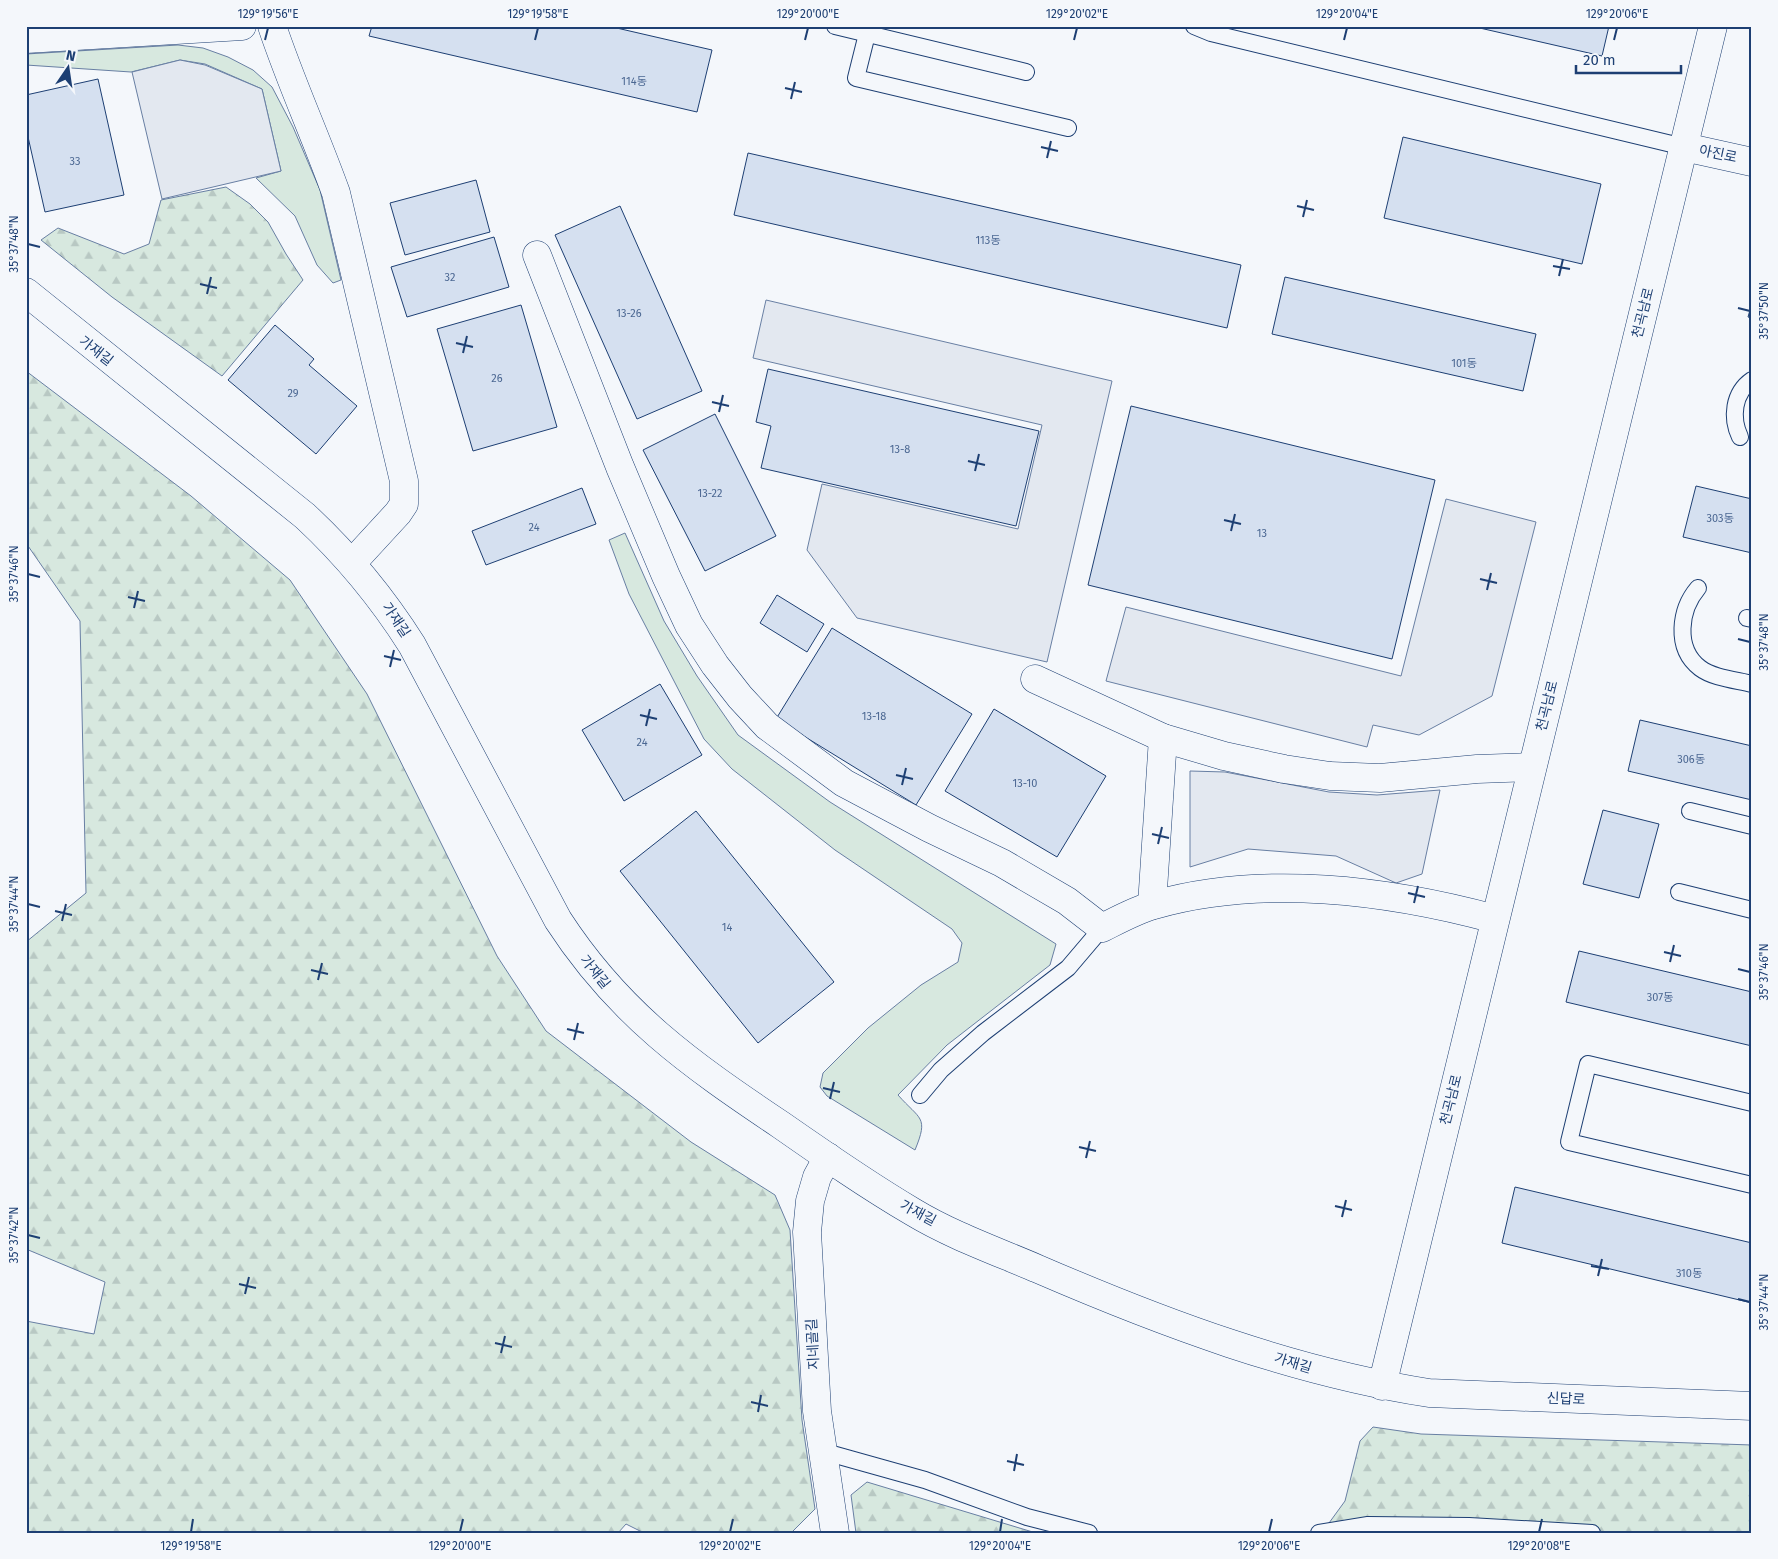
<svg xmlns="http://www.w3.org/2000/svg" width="1778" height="1559" viewBox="0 0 1778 1559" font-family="'Fira Sans','Noto Sans KR',sans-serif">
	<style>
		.green { fill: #d7e8df; stroke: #687fa3 }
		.forest { fill: url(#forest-firs); stroke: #687fa3 }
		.parking { fill: #e3e8f0; stroke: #687fa3 }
		.building { fill: #d5e0f0; stroke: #1d3f73 }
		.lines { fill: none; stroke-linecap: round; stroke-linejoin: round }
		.service-casing { stroke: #1d3f73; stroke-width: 18 }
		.minor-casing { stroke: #1d3f73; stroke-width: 29 }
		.tertiary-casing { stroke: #1d3f73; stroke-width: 29 }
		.service { stroke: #f4f7fb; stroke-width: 16 }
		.minor { stroke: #f4f7fb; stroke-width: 28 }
		.tertiary { stroke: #f4f7fb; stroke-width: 28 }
		.ticks { fill: none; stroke: #1d3f73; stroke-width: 2 }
		.labels { text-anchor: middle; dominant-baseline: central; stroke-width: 4; stroke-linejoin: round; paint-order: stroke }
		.number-label { font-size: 11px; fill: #4b6792 }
		.street-label { font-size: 14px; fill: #1d3f73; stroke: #f4f7fb }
		.neatline { fill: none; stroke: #1d3f73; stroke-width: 2 }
		.ticks-label { font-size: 12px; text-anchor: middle; fill: #1d3f73 }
	</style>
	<defs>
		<pattern id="forest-firs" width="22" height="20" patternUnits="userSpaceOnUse" patternTransform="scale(1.25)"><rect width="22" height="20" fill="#d7e8df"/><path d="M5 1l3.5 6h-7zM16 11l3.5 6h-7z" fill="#b8c8c3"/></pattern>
	</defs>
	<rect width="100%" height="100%" fill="#f4f7fb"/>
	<!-- green -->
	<g class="green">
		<path d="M178 45 203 48 228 57 253 70 272 87 293 127 320 190 341 280 333 283 317 265 295 216 256 178 281 171 262 89 205 64 180 60 131 72 26 65V54Z"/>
		<path d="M625 533 664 621 697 676 738 735 830 802 1056 944 1050 965 947 1045 898 1095C920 1120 929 1116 915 1150L827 1096 820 1087 823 1073 868 1028 921 985 958 962 962 943 952 929 835 850 732 769 704 739 629 594 609 540Z"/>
	</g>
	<!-- forest -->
	<g class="forest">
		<path d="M226 187 250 204 268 222 286 254 303 280 222 376 112 297 41 240 58 228 124 254 149 244 161 200Z"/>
		<path d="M26 371 191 496 290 580 367 694 497 956 546 1031 691 1142 775 1195 790 1230 802 1420 815 1509 791 1533H644L626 1524 618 1533H26V1321L94 1334 105 1282 26 1249V942L86 893 80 621 26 543Z"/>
		<path d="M1373 1427 1421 1434 1752 1445V1533H1316L1329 1523 1345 1501 1360 1441Z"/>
		<path d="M867 1482 1036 1533H856L851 1495Z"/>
	</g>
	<!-- parking -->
	<g class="parking">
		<path d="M180 60 205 65 262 89 281 171 162 199 132 72Z"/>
		<path d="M766 300 1112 381 1047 662 857 618 807 550 822 484 1018 529 1042 425 753 358Z"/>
		<path d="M1446 499 1536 522 1492 696 1419 735 1373 725 1367 747 1106 681 1126 607 1401 676Z"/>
		<path d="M1190 771 1225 772 1329 792 1377 795 1440 790 1422 874 1396 883 1336 856 1248 849 1190 867Z"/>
	</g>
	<!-- building -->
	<g class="building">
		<path d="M372 26H608L712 50 697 112 369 36Z"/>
		<path d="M1471 26H1609L1602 56Z"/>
		<path d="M98 79 124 195 45 212 26 128V95Z"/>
		<path d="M1403 137 1601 184 1582 264 1384 218Z"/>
		<path d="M748 153 1241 265 1227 328 734 215Z"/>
		<path d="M476 180 490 232 405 255 390 203Z"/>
		<path d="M620 206 702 391 637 419 555 235Z"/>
		<path d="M494 237 509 287 407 317 391 267Z"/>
		<path d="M1285 277 1536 334 1523 391 1272 334Z"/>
		<path d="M1752 303V318L1748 317Z"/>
		<path d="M521 305 557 427 473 451 437 329Z"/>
		<path d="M275 325 314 359 309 365 357 406 316 454 228 380Z"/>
		<path d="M768 369 1039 431 1016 526 761 468 771 426 756 422Z"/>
		<path d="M1131 406 1435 480 1392 659 1088 585Z"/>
		<path d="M715 414 776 536 705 571 643 450Z"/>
		<path d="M1696 486 1752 499V553L1683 537Z"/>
		<path d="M582 488 596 524 486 565 472 531Z"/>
		<path d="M777 595 824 624 807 652 760 623Z"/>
		<path d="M832 628 972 714 916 805 776 719Z"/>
		<path d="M660 684 702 755 624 801 582 730Z"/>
		<path d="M994 709 1106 776 1057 857 945 791Z"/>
		<path d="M1640 720 1752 746V800L1628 771Z"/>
		<path d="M1603 810 1659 824 1639 898 1583 884Z"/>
		<path d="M696 811 834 982 758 1043 620 871Z"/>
		<path d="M1579 951 1752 992V1046L1566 1002Z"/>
		<path d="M1515 1187 1752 1243V1303L1502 1243Z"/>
	</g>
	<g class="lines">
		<!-- service casing -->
		<g class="service-casing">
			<g id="service">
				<path d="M835 26 1026 72"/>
				<path d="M1194 26 1211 33 1684 147"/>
				<path d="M867 34 856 78 1068 128"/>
				<path d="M1740 437C1731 418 1733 393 1752 380"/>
				<path d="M1698 588C1680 609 1674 648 1700 668 1713 678 1736 680 1752 684"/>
				<path d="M1747 618 1752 619"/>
				<path d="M1690 811 1752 826"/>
				<path d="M1679 892 1752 910"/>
				<path d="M920 1095 941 1070 983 1033 1068 968 1102 928"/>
				<path d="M1752 1103 1588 1064 1569 1142 1752 1185"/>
				<path d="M825 1452 925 1480 1027 1517 1089 1533"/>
				<path d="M1319 1533 1368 1525 1469 1526 1592 1533"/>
			</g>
		</g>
		<!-- minor casing -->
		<g class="minor-casing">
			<g id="minor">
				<path d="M272 26C291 83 316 137 336 193L404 481V504L398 513 352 563"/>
				<path d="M26 39 242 26"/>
				<path d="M537 255 620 467 666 576 689 625 715 665 740 697 767 726 844 783 929 828 1002 863 1067 901 1102 928C1118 920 1136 910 1154 905 1262 874 1388 890 1495 919"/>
				<path d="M1035 679 1163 738 1224 756 1284 769 1330 776 1380 778 1477 769 1532 767"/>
				<path d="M1152 905 1163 738"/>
				<path d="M828 1157 817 1177 810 1201 807 1232 817 1411 835 1533"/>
			</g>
		</g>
		<!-- tertiary casing -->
		<g class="tertiary-casing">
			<g id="tertiary">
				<path d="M1684 147 1752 162"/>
				<path d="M26 292 305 516C348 556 381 596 412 645L558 920C619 1014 690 1064 781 1125 824 1155 867 1185 913 1212 951 1235 996 1251 1038 1269 1163 1323 1294 1372 1429 1393L1752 1406"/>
				<path d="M1382 1386 1713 26"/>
			</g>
		</g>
		<!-- service -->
		<use href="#service" class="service"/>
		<!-- minor -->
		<use href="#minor" class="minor"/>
		<!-- tertiary -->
		<use href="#tertiary" class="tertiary"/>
	</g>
	<!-- ticks -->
	<path class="ticks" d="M265 40 268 28M535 40 538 28M805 40 808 28M1074 40 1077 28M1344 40 1347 28M1614 40 1617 28M785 88 802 92M791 99 795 82M1041 147 1058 151M1047 158 1051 141M1297 206 1314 210M1303 217 1307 200M28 244 40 247M1553 266 1570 269M1559 276 1563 259M200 284 217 288M207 294 211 277M1738 308 1750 311M456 343 473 347M463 353 467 336M712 402 729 406M719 412 723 395M968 461 985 465M975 471 979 454M1224 520 1241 524M1231 531 1235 514M28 574 40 577M1480 579 1497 583M1487 590 1491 573M128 597 145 601M134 608 138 591M1738 639 1750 642M384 656 401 660M390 667 394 650M640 715 657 719M646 726 650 709M896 775 913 779M902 785 906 768M1152 834 1169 838M1158 844 1162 827M1408 893 1425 897M1414 903 1418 886M28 904 40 907M55 911 72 915M62 921 66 904M1664 952 1681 956M1670 962 1674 945M1738 969 1750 972M311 970 328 974M318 980 322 963M567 1029 584 1033M574 1040 578 1023M823 1088 840 1092M830 1099 834 1082M1079 1147 1096 1151M1086 1158 1090 1141M1335 1206 1352 1210M1342 1217 1346 1200M28 1235 40 1238M1591 1266 1609 1269M1598 1276 1602 1259M239 1284 256 1288M245 1294 249 1277M1738 1299 1750 1302M495 1343 512 1347M501 1353 505 1336M751 1402 768 1406M758 1412 761 1395M1007 1461 1024 1465M1014 1471 1017 1454M191 1532 193 1519M460 1532 463 1519M730 1532 733 1519M1000 1532 1002 1519M1269 1532 1272 1519M1539 1532 1542 1519"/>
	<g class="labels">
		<!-- number labels -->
		<g class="number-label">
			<text x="634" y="81">114동</text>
			<text x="75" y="161">33</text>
			<text x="988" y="240">113동</text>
			<text x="450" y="277">32</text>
			<text x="629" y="313">13-26</text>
			<text x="1464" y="363">101동</text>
			<text x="497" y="378">26</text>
			<text x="293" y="393">29</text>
			<text x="900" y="449">13-8</text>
			<text x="710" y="493">13-22</text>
			<text x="1720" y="518">303동</text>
			<text x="534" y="527">24</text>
			<text x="1262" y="533">13</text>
			<text x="874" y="716">13-18</text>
			<text x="642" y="742">24</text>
			<text x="1691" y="759">306동</text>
			<text x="1025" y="783">13-10</text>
			<text x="727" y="927">14</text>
			<text x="1660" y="997">307동</text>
			<text x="1689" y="1273">310동</text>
		</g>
		<!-- street labels -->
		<g class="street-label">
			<text transform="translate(1718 154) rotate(12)">아진로</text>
			<text transform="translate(1643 313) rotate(-76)">천곡남로</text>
			<text transform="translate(96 351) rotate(38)">가재길</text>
			<text transform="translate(396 620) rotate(56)">가재길</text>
			<text transform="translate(1547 706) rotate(-76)">천곡남로</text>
			<text transform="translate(595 972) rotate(51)">가재길</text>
			<text transform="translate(1451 1100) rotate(-76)">천곡남로</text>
			<text transform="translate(918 1213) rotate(28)">가재길</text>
			<text transform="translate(813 1344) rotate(-93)">지네골길</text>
			<text transform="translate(1293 1363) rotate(17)">가재길</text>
			<text transform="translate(1566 1399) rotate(2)">신답로</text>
		</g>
	</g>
	<!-- border -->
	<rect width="1778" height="1559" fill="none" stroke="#f4f7fb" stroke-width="55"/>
	<!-- north arrow -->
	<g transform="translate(68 68) rotate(13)" stroke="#f4f7fb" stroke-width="4" paint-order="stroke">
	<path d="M0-4L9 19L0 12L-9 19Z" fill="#1d3f73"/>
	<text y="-8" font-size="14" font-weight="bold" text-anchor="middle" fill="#1d3f73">N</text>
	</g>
	<!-- scale -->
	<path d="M1576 65v8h105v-8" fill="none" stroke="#1d3f73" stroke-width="2.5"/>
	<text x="1583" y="65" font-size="15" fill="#1d3f73" stroke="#f4f7fb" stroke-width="4" paint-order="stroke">20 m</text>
	<rect x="28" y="28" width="1722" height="1504" class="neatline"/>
	<g class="ticks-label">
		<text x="268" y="18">129°19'56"E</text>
		<text x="538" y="18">129°19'58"E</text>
		<text x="808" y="18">129°20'00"E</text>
		<text x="1077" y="18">129°20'02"E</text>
		<text x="1347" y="18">129°20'04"E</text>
		<text x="1617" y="18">129°20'06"E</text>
		<text transform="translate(14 244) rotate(-90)" y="4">35°37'48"N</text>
		<text transform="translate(1764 311) rotate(-90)" y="4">35°37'50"N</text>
		<text transform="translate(14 574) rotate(-90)" y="4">35°37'46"N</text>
		<text transform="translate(1764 642) rotate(-90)" y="4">35°37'48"N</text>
		<text transform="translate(14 904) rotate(-90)" y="4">35°37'44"N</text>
		<text transform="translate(1764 972) rotate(-90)" y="4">35°37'46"N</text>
		<text transform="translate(14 1235) rotate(-90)" y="4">35°37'42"N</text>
		<text transform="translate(1764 1302) rotate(-90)" y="4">35°37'44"N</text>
		<text x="191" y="1550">129°19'58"E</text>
		<text x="460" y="1550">129°20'00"E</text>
		<text x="730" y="1550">129°20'02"E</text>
		<text x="1000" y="1550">129°20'04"E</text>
		<text x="1269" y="1550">129°20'06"E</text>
		<text x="1539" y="1550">129°20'08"E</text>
	</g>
</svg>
